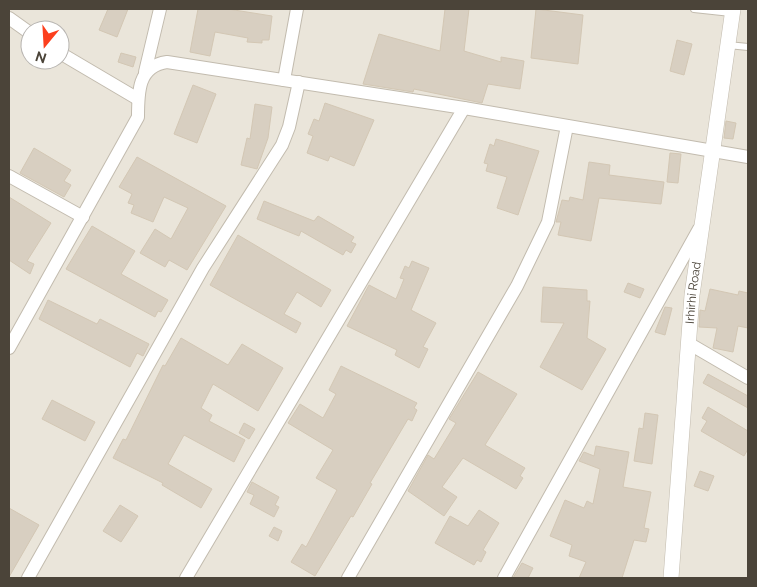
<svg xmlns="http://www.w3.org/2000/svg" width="757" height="587" viewBox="0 0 757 587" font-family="Raleway,sans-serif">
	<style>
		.residential { fill: #eae5da; fill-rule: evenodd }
		.building { fill: #d8cfc1; stroke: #d3c7b4 }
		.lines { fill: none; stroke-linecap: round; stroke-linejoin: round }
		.service-casing { stroke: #c2bbae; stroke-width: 8 }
		.minor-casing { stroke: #c2bbae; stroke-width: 14 }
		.tertiary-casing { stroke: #c2bbae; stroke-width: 16 }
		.service { stroke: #fff; stroke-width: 6 }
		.minor { stroke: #fff; stroke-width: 12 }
		.tertiary { stroke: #fff; stroke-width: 15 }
		.labels { text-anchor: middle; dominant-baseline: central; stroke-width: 4.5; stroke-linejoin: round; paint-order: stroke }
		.street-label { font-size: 12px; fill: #4b4439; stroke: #fff }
	</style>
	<rect width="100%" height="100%" fill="#f6f3ec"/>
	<!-- residential -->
	<path class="residential" d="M9 9H748V578H9ZM30 30H60V60H30Z"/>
	<!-- building -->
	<g class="building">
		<path d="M108 9H128L117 37 99 30Z"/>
		<path d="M198 9H228L272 16 269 40H262V43L247 42 248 38 215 32 210 56 190 52Z"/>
		<path d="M445 9H469L464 51 501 62V57L524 61 520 89 488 84 482 103 414 89 413 92 363 84 379 34 440 51Z"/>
		<path d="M536 9 583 15 578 64 531 58Z"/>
		<path d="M677 40 692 44 684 75 670 71Z"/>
		<path d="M121 53 136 57 133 67 118 62Z"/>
		<path d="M193 85 216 94 197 143 174 134Z"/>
		<path d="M325 103 374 120 354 166 330 156 328 161 307 153 313 136 308 134 314 119 319 121Z"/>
		<path d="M255 104 272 107 268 138 257 169 241 165 247 138 250 139Z"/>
		<path d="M726 121 736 123 733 139 724 138Z"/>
		<path d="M496 139 539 151 518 215 497 208 507 177 486 171 488 164 484 163 490 144 494 146Z"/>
		<path d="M34 148 71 170 64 181 71 185 64 197 20 173Z"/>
		<path d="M670 153 681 154 678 183 667 182Z"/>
		<path d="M137 157 226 206 187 270 169 260 165 267 140 253 155 229 171 239 188 208 164 197 153 222 131 213 134 205 128 203 132 194 119 187Z"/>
		<path d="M589 162 610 165 609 175 664 182 661 204 599 198 591 241 558 235 561 222H556L562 200 569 201 570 197 583 200Z"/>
		<path d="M9 197 51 223 27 261 34 264 30 274 9 260Z"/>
		<path d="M264 201 314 221 318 216 354 237 351 242 356 244 351 253 346 250 343 255 301 231 299 236 257 219Z"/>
		<path d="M92 226 135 251 121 274 168 300 161 312 158 311 155 317 66 269Z"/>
		<path d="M238 235 331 290 321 307 297 292 284 314 301 323 296 333 210 285Z"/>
		<path d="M412 261 429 268 411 310 436 323 423 347 428 349 419 368 395 355 397 350 347 326 369 285 396 299 404 279 400 278 405 266 409 268Z"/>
		<path d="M628 283 644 289 640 298 624 292Z"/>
		<path d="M543 287 587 290V301H590L587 338 606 349 582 390 540 367 564 323 541 322Z"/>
		<path d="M710 289 738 295 739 291 748 293V328L738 326 733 352 713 348 717 328 699 327 700 310 705 311Z"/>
		<path d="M48 300 97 324 100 319 149 344 143 356 137 353 130 367 39 319Z"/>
		<path d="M665 307 672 308 665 335 655 332Z"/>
		<path d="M181 338 228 365 242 344 283 368 258 411 213 384 201 408 212 415 209 421 245 440 234 462 184 435 168 464 212 489 201 508 162 485 163 483 113 458 123 439 126 440 163 365 165 366Z"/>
		<path d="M341 366 417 403 414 408 417 410 412 421 408 419 370 483 372 484 353 517 351 516 315 576 291 562 302 544 306 547 337 490 316 478 333 450 288 423 300 404 323 418 336 394 329 390Z"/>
		<path d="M478 372 517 394 485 445 525 468 520 476 523 478 516 489 463 458 442 487 457 497 444 516 408 491 428 455 434 459 456 423 449 419Z"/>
		<path d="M708 374 748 396V408L703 383Z"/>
		<path d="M52 400 95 422 85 441 42 419Z"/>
		<path d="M708 407 748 431V449L744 456 701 431 707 421 702 418Z"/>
		<path d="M645 413 658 415 652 464 634 461 639 428 643 429Z"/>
		<path d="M244 423 255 429 249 439 239 433Z"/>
		<path d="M596 446 629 452 623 487 651 492 644 528 649 529 646 542 634 540 622 578H579L586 562 569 556 572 545 550 536 565 500 584 508 587 501 593 504 600 469 579 461 584 452 594 456Z"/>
		<path d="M700 471 714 476 708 491 694 486Z"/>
		<path d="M252 482 279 497 275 505 279 507 274 517 250 504 254 495 247 492Z"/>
		<path d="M120 505 138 516 121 542 103 531Z"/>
		<path d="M9 508 39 525 9 577Z"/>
		<path d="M479 510 499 523 483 550 486 552 481 562 477 560 474 565 435 543 450 516 468 526Z"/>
		<path d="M274 527 282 531 278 541 269 536Z"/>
		<path d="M522 563 533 568 528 578H513Z"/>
	</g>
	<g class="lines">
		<!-- service casing -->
		<g class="service-casing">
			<g id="service">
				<path d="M694 9 731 13"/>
				<path d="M728 45 748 47"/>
			</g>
		</g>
		<!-- minor casing -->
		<g class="minor-casing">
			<g id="minor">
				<path d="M9 18 30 33"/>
				<path d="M60 53 138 99"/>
				<path d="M145 72 160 9"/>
				<path d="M284 80 297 9"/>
				<path d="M9 176 83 217"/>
				<path d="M688 343 748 378"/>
				<path d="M9 348 138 117C138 92 138 66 167 62L464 108 748 157"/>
				<path d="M28 578 203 268 282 145 289 127 299 82"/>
				<path d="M186 578 464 108"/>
				<path d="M348 578 517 286 548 222 567 126"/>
				<path d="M504 578 699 229"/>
			</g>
		</g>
		<!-- tertiary casing -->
		<g class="tertiary-casing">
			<g id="tertiary">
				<path id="s1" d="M671 578 692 295 733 9"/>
			</g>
		</g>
		<!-- service -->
		<use href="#service" class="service"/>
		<!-- minor -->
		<use href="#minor" class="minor"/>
		<!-- tertiary -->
		<use href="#tertiary" class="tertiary"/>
	</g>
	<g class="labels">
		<!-- street labels -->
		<g class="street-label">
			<text stroke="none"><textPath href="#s1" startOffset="286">Irhirhi Road</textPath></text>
		</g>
	</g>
	<!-- border -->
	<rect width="757" height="587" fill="none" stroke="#4b4439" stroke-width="20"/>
	<!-- north arrow -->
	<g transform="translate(45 45) rotate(198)"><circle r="24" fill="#ffffff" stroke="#b7b4b0"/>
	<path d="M0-4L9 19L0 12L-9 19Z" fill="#fc3f1d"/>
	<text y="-8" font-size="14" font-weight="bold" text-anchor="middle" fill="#4b4439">N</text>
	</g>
</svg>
